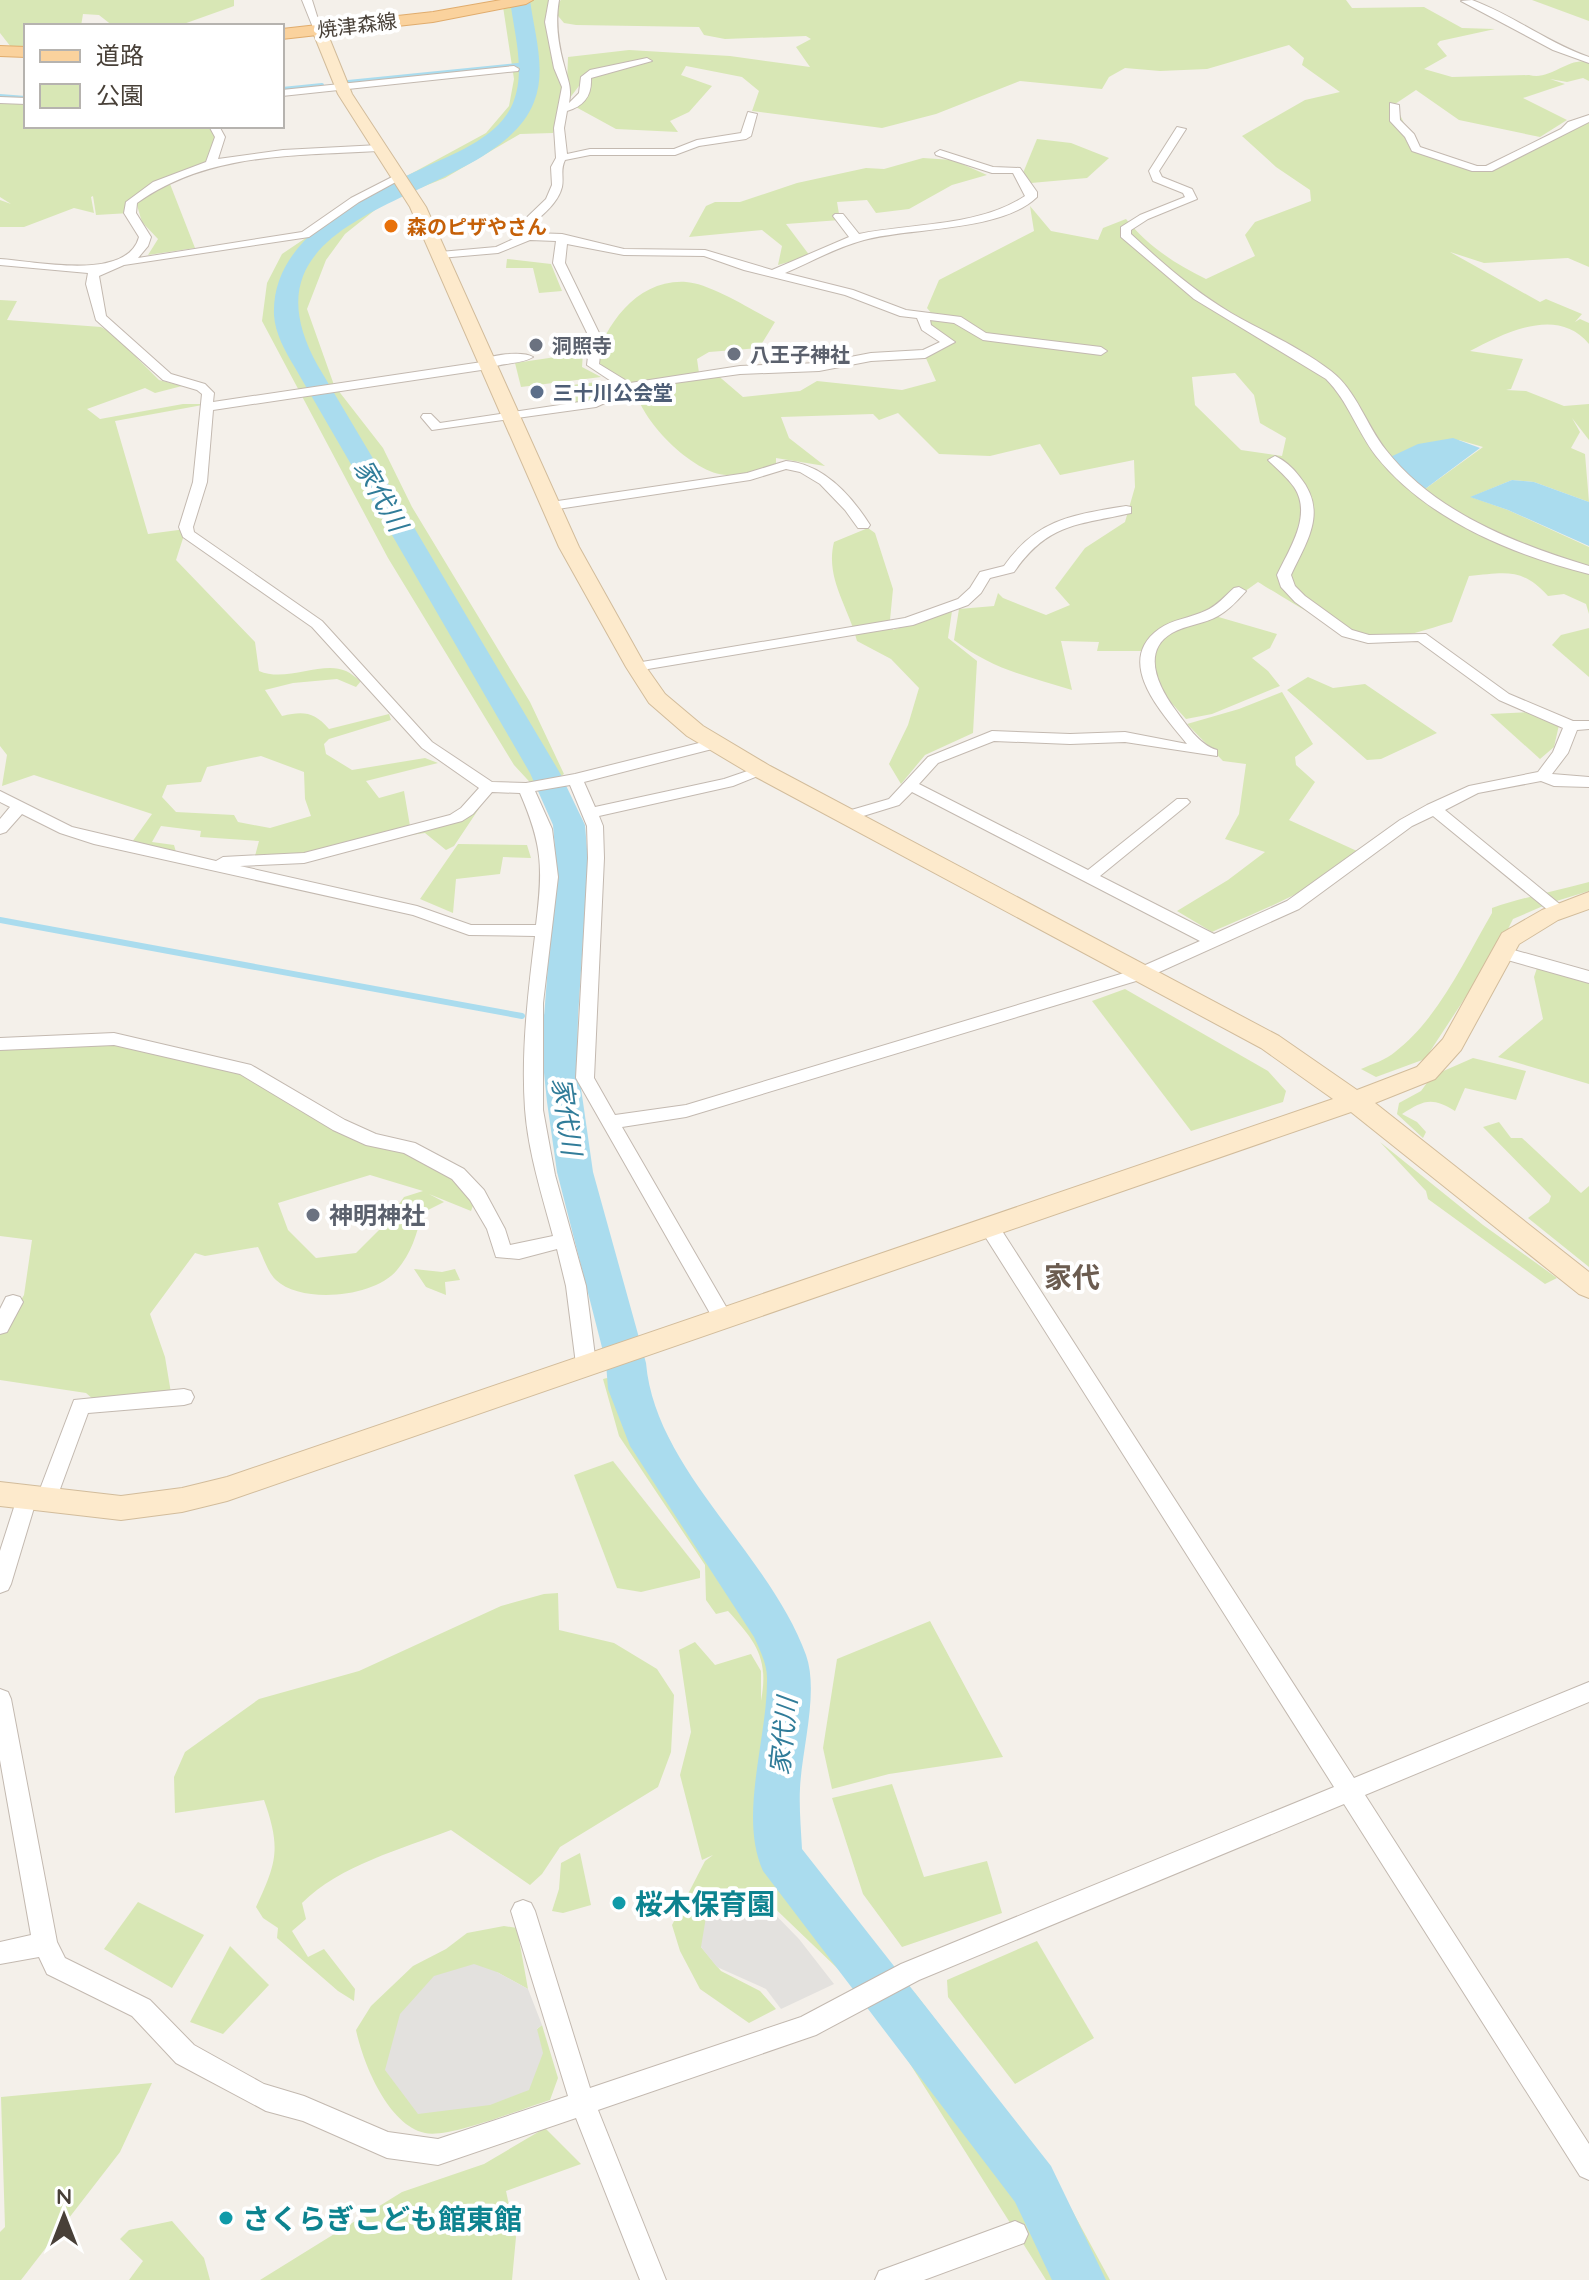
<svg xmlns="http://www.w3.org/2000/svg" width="1589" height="2280" viewBox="0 0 1589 2280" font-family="Quicksand,'Noto Sans JP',sans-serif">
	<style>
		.green { fill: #d8e7b5; fill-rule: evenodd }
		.parking { fill: #e3e1de }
		.water { fill: #aadcee }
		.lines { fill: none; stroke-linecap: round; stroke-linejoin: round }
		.stream-far1 { stroke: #aadcee; stroke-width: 4 }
		.stream { stroke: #aadcee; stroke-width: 6 }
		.river { fill: #aadcee; fill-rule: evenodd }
		.street-casing { stroke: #c3b9b0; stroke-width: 2 }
		.secondary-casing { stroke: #d2bc9b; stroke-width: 2 }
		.primary-casing { stroke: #e0ac6d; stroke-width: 2 }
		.street { fill: #fff; fill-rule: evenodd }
		.secondary { fill: #fdeacc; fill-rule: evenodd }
		.primary { fill: #fad29d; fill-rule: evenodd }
		.food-dot { fill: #e8710a; stroke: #fff; stroke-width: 3 }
		.worship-dot { fill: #6b7280; stroke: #fff; stroke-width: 3 }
		.service-dot { fill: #5c6f8a; stroke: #fff; stroke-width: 3 }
		.culture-dot { fill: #0f9aa8; stroke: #fff; stroke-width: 3 }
		.labels { text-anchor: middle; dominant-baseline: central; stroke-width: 8; stroke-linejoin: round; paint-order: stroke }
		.far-street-label { font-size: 20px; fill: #484038; stroke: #fff }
		.far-food-label { font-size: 20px; font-weight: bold; fill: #c56008; stroke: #fff; text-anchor: start }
		.far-worship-label { font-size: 20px; font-weight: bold; fill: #5b616d; stroke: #fff; text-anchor: start }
		.far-service-label { font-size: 20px; font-weight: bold; fill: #4e5e75; stroke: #fff; text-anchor: start }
		.worship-label { font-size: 24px; font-weight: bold; fill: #5b616d; stroke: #fff; text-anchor: start }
		.water-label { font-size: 26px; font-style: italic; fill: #307c99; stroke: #fff }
		.quarter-label { font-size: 28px; font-weight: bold; fill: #6b5c50; stroke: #fff }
		.near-culture-label { font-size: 28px; font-weight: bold; fill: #0d838f; stroke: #fff; text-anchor: start }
	</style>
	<rect width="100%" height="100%" fill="#f4f0ea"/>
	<!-- green -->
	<g class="green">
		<path d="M0 0H234V6L178 26H113L99 15 83 14 81 26H26V50L11 47 0 33Z"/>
		<path d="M502 0H554L553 7 561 0H1346L1352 8 1424 7 1462 28 1495 29 1440 41 1437 44 1447 56 1424 69 1452 77 1529 75C1551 81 1567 57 1589 62V81L1583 78 1567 82 1550 79 1565 84 1523 98 1567 120 1540 137 1459 120 1416 90 1395 104 1416 149C1435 155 1456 165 1476 169 1491 172 1571 129 1589 119V267L1568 258 1484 263 1450 252 1540 302 1546 299 1582 314 1575 322 1580 319 1589 323V344C1558 306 1506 332 1470 351L1523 359 1511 389 1506 390 1526 391 1564 406 1589 404V440L1572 418 1580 432 1571 448 1585 454 1589 502 1534 482 1512 480 1471 497 1508 510 1589 547V614L1586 604 1564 594 1548 596C1522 567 1505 573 1469 576L1452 622C1426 629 1395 642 1368 639 1344 636 1281 596 1258 582L1220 609 1160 629 1148 651H1097L1099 642 1061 641 1072 690C1026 676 992 669 954 640L959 609 994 606 998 593 1003 598 1046 615 1070 605 1055 588 1085 548 1125 522 1135 487 1134 460 1060 475 1040 444 990 456 939 454 898 413 879 420 873 414 781 417 789 438 825 466 776 458V466C761 469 743 475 727 475 694 475 636 417 635 385L593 365C606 324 637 279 686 282 709 283 754 311 775 322L759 348 709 352 697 359 699 373H715L743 397 800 391 817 381 902 390 936 381 925 356 942 350 949 342 926 327 932 314 927 308 939 280 1034 231 1030 206 1051 231 1098 240 1103 228 1126 219C1148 246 1175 264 1206 279L1255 256 1245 235 1255 222 1311 201 1310 190 1276 167 1242 136 1305 100 1340 92 1302 65 1304 58 1289 45 1207 69 1160 71 1125 68 1109 77 1102 89 1020 81 936 114 882 128 752 111 759 91 742 77 686 66 681 75 712 86 689 112 670 121 678 132 616 129 574 106 585 78 566 103 565 99 553 133 520 134 445 178 385 202 345 234 326 260 307 309 334 385 383 448 412 507 530 702 564 774 538 791 514 765 388 558 262 321 267 283 282 254 359 202 486 133 509 106 514 79ZM553 10 564 23 576 25 699 27 704 35 725 39 806 36 811 39 796 47 810 67 730 56 629 50 568 57 567 84ZM1235 373 1254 395 1260 423 1286 438 1282 456 1241 450 1195 405 1192 377ZM1459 440 1483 447 1425 489Z"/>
		<path d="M1532 0H1589V21Z"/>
		<path d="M0 102 26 103V126H213L220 137 212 162 135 195 130 213 96 215 93 196 91 197 94 213 74 208 24 227H0V200L11 204 0 197Z"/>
		<path d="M1037 139 1071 143 1109 158 1087 178 1031 183 1023 173Z"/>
		<path d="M923 158 953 160 987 175 952 185 909 209 876 213 867 200 837 202 840 220 786 224 810 256 778 265 782 246 762 230 689 237 706 206 715 202H740L797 183 866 168 884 169Z"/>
		<path d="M170 184 195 248 148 255 158 239 142 222 136 202 152 190Z"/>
		<path d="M507 259 551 264 562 291 539 293 533 268H506Z"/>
		<path d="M0 300 17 301 7 320 101 327 113 334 159 380 182 386 155 393 145 388 87 409 100 419 183 404H208L115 421 148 534 186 529 176 560 255 642 259 671C287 683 322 660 346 671 351 673 356 678 361 681L356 687 337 679 293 683 265 690 282 716C304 711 314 712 329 729L389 714 391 720 329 739 324 744 326 754 352 770 425 758 438 763 366 781 379 798 404 791 410 826 313 854 255 856 259 841 200 837 201 831 161 826 152 842 174 845 176 852 132 842 152 814 34 775 2 786 7 755 0 746ZM261 756 304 772 305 799 311 816 270 828 238 822 234 815 176 812 162 797 167 785 201 782 207 767Z"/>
		<path d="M583 353 582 367 601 377 521 387 515 363Z"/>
		<path d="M597 382 620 389 592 401 561 405 555 387Z"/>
		<path d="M868 528 875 533 893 589 890 620 893 630 952 611 948 638 977 661 973 733 925 755 901 784 889 764 908 725 919 688 891 659 857 641C848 606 825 578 834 542Z"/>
		<path d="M1215 616 1277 634 1270 648 1252 658 1268 671 1280 686 1212 714 1186 719 1147 676C1156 631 1176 630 1215 616Z"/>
		<path d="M1589 628V677L1552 645 1561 635Z"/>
		<path d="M1308 677 1333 688 1365 684 1437 733 1381 759 1367 760 1287 690Z"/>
		<path d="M1282 692 1313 744 1295 757 1296 765 1315 782 1289 820 1357 851C1323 888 1258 911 1212 932L1177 911 1228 880 1265 852 1225 839 1239 814 1246 764 1223 761 1187 724 1239 709Z"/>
		<path d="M1529 712 1559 725 1554 747 1540 759 1490 714Z"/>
		<path d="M486 798 454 846 446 850 425 833 397 837 465 817Z"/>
		<path d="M458 844 527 845 531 858 503 857 500 874 456 879 453 913 420 899Z"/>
		<path d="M1589 882V891L1550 903 1513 919 1501 943 1425 1059 1376 1077 1361 1069C1372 1064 1386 1060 1395 1052 1439 1018 1465 959 1492 913V908C1524 897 1556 891 1589 882Z"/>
		<path d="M1537 968 1589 982V1084L1498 1057 1543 1019 1534 977Z"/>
		<path d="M1125 989 1268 1071 1286 1091 1283 1102 1191 1131 1092 1001Z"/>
		<path d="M114 1039 257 1074 358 1133 411 1149 477 1195 471 1211 429 1194 444 1202 422 1213C417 1234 411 1254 397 1270 374 1298 301 1304 276 1280 268 1273 263 1256 258 1247L205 1256 195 1253 150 1314 165 1357 171 1393 93 1399 86 1393 0 1380V1335L24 1295 32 1240 0 1236V1049ZM370 1175 423 1191 404 1197 385 1224 356 1253 316 1258 288 1230 278 1203Z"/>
		<path d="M1473 1058 1526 1071 1516 1100 1465 1088 1455 1111C1431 1096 1423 1101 1402 1114L1417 1122 1426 1132 1423 1138 1397 1114 1399 1103 1421 1091 1432 1076Z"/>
		<path d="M1499 1122 1511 1138H1522L1581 1193 1589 1186V1267L1528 1218 1549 1202 1551 1196 1483 1127Z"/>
		<path d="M1380 1142 1483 1225 1557 1278 1545 1284 1428 1199 1426 1191Z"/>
		<path d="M414 1269 442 1272 455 1269 460 1280 445 1282 446 1295 426 1287Z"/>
		<path d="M615 1376 634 1415 656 1414 704 1507 798 1642 800 1730 784 1847 812 1896 888 1971 860 1990 763 1897 701 1947 721 1971 760 1991 776 2009 749 2023 700 1989 680 1951 672 1925 705 1861 713 1855 702 1860 680 1775 691 1732 679 1650 695 1642 715 1665 751 1654 761 1671V1701C769 1658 756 1642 728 1611L716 1614 706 1600 705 1565 619 1436 603 1379Z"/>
		<path d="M613 1461 700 1571V1578L641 1592 617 1588 574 1475Z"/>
		<path d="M558 1593 559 1630 614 1643 657 1669 674 1695 671 1752 658 1787 560 1847 542 1874 530 1885 451 1830C402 1849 340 1865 302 1903L306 1919 292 1931 308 1957 324 1949 355 1989 354 2001 338 1991 277 1938 278 1928 263 1918 256 1907C277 1862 281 1848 264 1800L175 1813 174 1777 185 1752 259 1699 359 1671 501 1606 544 1594Z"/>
		<path d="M930 1621 1003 1757 889 1774 832 1789 823 1748 837 1659Z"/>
		<path d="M892 1784 924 1877 987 1861 1002 1913 902 1947 863 1894 832 1798Z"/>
		<path d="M580 1853 591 1905 563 1913 552 1911 559 1889 561 1863Z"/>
		<path d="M138 1902 204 1935 172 1988 104 1949Z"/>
		<path d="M504 1926 517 1928 528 1989 497 1972 537 2029 542 2025 558 2078 550 2100C524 2108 448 2139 425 2133 388 2125 363 2063 356 2030L371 2006 413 1966 446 1949 467 1933Z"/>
		<path d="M1037 1941 1094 2038 1015 2084 948 1997 947 1980Z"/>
		<path d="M230 1946 269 1985 223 2034 190 2022Z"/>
		<path d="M897 1991 915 1993 1009 2116 1062 2192 1110 2280H1046L873 2005Z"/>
		<path d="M152 2083 120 2152 21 2280H0V2232L5 2227 1 2097Z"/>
		<path d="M545 2128 581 2164 506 2191 516 2237 512 2280H260L402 2192 484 2164Z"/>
		<path d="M172 2221 204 2258 210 2280H129L143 2261 120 2239 129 2230Z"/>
	</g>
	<!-- parking -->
	<g class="parking">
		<path d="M760 1899 799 1939 834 1984 781 2009 766 1989 717 1967 701 1947 706 1917Z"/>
		<path d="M474 1964 497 1972 528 1989 542 2025 537 2029 543 2053 529 2090 490 2105 418 2114 385 2070 400 2014 434 1976Z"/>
	</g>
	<!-- water -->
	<g class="water">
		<path d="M1453 438 1480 448 1425 489 1406 481 1386 459 1418 444Z"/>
		<path d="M1512 480 1534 482 1589 502V546L1508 510 1470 497Z"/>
	</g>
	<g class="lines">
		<!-- stream-far1 -->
		<g class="stream-far1">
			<path d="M348 82 527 64"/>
			<path d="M282 89 322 85"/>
			<path d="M0 96 26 98"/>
		</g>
		<!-- stream -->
		<g class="stream">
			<path d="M0 920 522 1016"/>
			<path d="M546 1017H561"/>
		</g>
		<!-- river -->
		<path class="river" d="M510 0H530C534 32 547 70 534 102 494 206 224 198 318 366L560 773 585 825 588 861 578 1017 577 1063 583 1102 593 1172 646 1363C655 1470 770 1554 806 1655 819 1692 802 1748 800 1788 799 1808 801 1829 802 1849L1051 2166 1106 2280H1052L1015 2202 763 1871C738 1816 768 1737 767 1678 767 1664 760 1650 754 1637L630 1446 608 1389 606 1363 557 1172 547 1102 543 1063 544 1017 556 861 553 825 530 773 294 366C285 351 275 333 274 315 271 237 361 197 421 169 453 154 499 138 513 103 526 71 514 33 510 0Z"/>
		<!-- street casing -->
		<g class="street-casing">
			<g id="street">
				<path d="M302 0H312L322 32 314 30Z"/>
				<path d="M549 0H559C555 23 558 43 564 65 568 81 572 87 569 103L579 93 581 77 590 70 647 58 652 61 591 78C592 96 584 106 567 111L564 128 567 154 590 149H674L697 140 741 133 748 112 757 114 751 136 746 139 699 146 675 155H590L565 160C560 170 564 177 562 187 558 203 544 213 533 224V233L562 234 624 249 705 250 772 270 849 237 833 216 835 214H843L859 234C912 223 979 227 1025 196L1013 173H992L936 155 935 153 940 150 993 167 1020 168 1037 192V197C1001 232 912 227 864 240 837 247 811 262 785 273L853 290 906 310 961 317 986 333 1101 347 1107 351 1101 355 983 340 954 323 930 320 931 325 955 342 925 358 871 361 819 371 740 374 638 388 596 407 432 430 421 417 423 414H431L440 423 593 400 620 387 587 365 590 339 553 263 556 241 530 240 498 253 440 258 434 255 440 252 496 247 522 235 521 223 546 199 552 185 551 167 556 158 554 128 562 87 554 68 545 22ZM567 244 624 255 704 256 744 270 845 295 900 316 917 318 922 330 940 342 923 350 871 353 819 363 740 366 630 383 599 364 602 339 565 263Z"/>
				<path d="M1472 0C1513 15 1548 43 1589 57V63L1553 50 1461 1Z"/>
				<path d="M514 66 519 69 518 71 282 96V90Z"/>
				<path d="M0 97 26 98V104L0 103Z"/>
				<path d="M1390 103 1399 105 1400 120 1414 134 1420 147 1477 166H1486L1561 129 1568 122 1589 115V122L1492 171H1472L1412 151 1405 137 1390 121Z"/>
				<path d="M209 126H219L225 137 218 159 283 150 379 145 384 148 379 151C295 156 208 152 137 203L136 213 151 237 148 246 138 258 302 232 351 198 394 176 403 178 359 202 309 237 124 265 99 276 106 316 171 374 205 384 214 393 213 402 482 362C488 354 523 351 533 357 520 365 500 362 488 369L213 410 207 482 193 527 194 532 322 621 432 742 492 782 526 783 575 774 715 739 723 744 720 747 584 782 595 807 724 779 762 766 770 771 733 786 599 816 603 826 604 858 594 1078 615 1115 686 1105 1134 970 1200 941 912 792 899 805 847 821 839 816 841 813 889 799 928 757 992 731 1070 734 1125 732 1187 744C1163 714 1113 662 1159 629 1172 619 1191 618 1205 611 1217 606 1225 596 1234 588L1239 587 1246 591C1238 600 1229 610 1218 616 1204 624 1186 625 1172 633 1141 651 1158 686 1174 708 1186 724 1199 745 1217 750V756L1125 742 1070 744 994 741 938 763 919 784 1088 870 1177 799H1187L1190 802 1187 805 1100 876 1214 934 1287 901 1400 820 1427 805 1469 786 1538 772 1553 752 1563 728 1499 700 1418 641 1368 643 1342 636 1295 602 1281 587 1277 575C1289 549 1313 515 1294 487 1287 477 1277 469 1268 460L1275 456C1284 460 1293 468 1299 476 1328 511 1308 539 1291 575L1295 586 1305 596 1352 630 1369 635 1426 634 1509 694 1573 721H1589V729L1577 730 1568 753 1552 774 1589 777V787L1554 786 1541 781 1478 793 1445 810 1568 911 1560 916 1554 915 1433 816 1412 826 1299 909 1146 978 686 1117 622 1127 732 1317 729 1322H715L576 1078 588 858 587 826 570 785 535 791 552 829 558 877 543 1003V1110L555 1175 586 1286 596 1364 593 1369 586 1372 579 1369 576 1364 566 1286 557 1249 519 1259 496 1257 487 1229 470 1200 452 1179 404 1153 366 1145 333 1130 240 1074 114 1045 0 1050V1038L114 1033 251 1065 345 1120 376 1134 415 1143 464 1169 484 1190 505 1229 510 1245 553 1236C542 1195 528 1152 525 1109 521 1052 528 993 535 936L469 935 413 915 94 844 60 833 22 814 6 832 0 834V819L10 807 0 802V791L72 827 216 861 223 857 304 853 450 815 461 808 479 788 422 748 312 627 183 537 179 527 193 482 202 394 197 390 163 380 96 320 86 284 88 273 0 265V259C35 261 127 282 139 237L124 213 126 202 153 182 206 162 215 137ZM492 792 520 793C543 846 543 869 536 925H471L417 906 240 866 304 863 462 821 473 814Z"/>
				<path d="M1177 127 1186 129 1159 171 1162 177 1192 189 1197 199 1148 219 1131 230V234C1162 263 1194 291 1231 313 1264 332 1300 347 1331 371 1357 391 1366 425 1386 450 1434 512 1516 544 1589 566V574C1513 555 1426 519 1376 456 1357 431 1348 401 1326 379L1194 299 1121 237V227L1140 215 1185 197 1183 193 1153 181 1149 171Z"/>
				<path d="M786 461C823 464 851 495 870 525L868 528H858L845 510 820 484 800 472 786 469 750 480 551 510 544 506 551 502 747 473Z"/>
				<path d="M1126 506 1131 507V513C1078 525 1048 523 1014 572L990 578 981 593 968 605 913 625 636 671 629 667 636 663 905 618 958 599 970 588 980 572 1004 566C1037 519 1072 515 1126 506Z"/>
				<path d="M1503 947 1589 971V983L1497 957 1495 953Z"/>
				<path d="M988 1218 995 1220 1354 1778 1589 1682V1702L1365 1795 1589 2144V2180L1580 2176 1344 1804 919 1980 816 2035 598 2110 666 2280H640L576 2118 438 2165 387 2158 303 2121 266 2111 176 2063 132 2016 47 1974 39 1957 0 1964V1942L31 1935 0 1760V1689L8 1692 11 1699 57 1942 65 1958 150 2000 194 2045 264 2084 304 2096 388 2132 438 2139 568 2096 511 1911 515 1903 523 1900 531 1903 535 1911 590 2088 801 2017 901 1964 1334 1787 981 1230 979 1225 981 1220Z"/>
				<path d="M13 1295 20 1297 23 1302 7 1332 0 1334V1309L6 1297Z"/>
				<path d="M184 1389 191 1391 194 1397 191 1403 184 1405 88 1413 56 1500 53 1506 46 1509 39 1506 36 1501 11 1584 8 1590 0 1593V1551L17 1498 20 1492 27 1489 34 1492 37 1497 74 1400Z"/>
				<path d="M1015 2221 1024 2225 1028 2234 1024 2243 924 2280H875L879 2271Z"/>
			</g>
		</g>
		<!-- secondary casing -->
		<g class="secondary-casing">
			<path id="secondary" d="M319 26 326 30 352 94 426 207 579 547 646 667 665 694 703 726 770 766 1279 1036 1357 1090 1417 1067 1443 1039 1502 933 1542 910 1589 892V909L1558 920 1519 944 1461 1050 1435 1079 1375 1103 1589 1272V1298L1579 1294 1351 1112 227 1501 182 1512 121 1520 0 1506V1482L121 1496 182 1488 227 1477 1333 1099 1261 1048 754 776 687 736 649 703 626 667 559 547 410 207 338 94 312 30Z"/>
		</g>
		<!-- primary casing -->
		<g class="primary-casing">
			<g id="primary">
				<path d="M501 0H533L526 4 433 22 282 39V29L433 12Z"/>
				<path d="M0 46 26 47V57L0 56Z"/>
			</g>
		</g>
		<!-- street -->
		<use href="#street" class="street"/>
		<!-- secondary -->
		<use href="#secondary" class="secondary"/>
		<!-- primary -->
		<use href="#primary" class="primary"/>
	</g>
	<!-- markers -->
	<circle class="food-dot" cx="391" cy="226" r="8"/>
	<g class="worship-dot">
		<circle cx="536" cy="345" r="8"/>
		<circle cx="734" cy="354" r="8"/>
		<circle cx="313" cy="1215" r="8"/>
	</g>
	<circle class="service-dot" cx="537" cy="392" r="8"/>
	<g class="culture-dot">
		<circle cx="619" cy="1903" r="8"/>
		<circle cx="226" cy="2218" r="8"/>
	</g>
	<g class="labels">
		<!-- far-street labels -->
		<g class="far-street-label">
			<text transform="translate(357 25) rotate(-7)">焼津森線</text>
		</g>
		<!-- far-food labels -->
		<g class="far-food-label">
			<text x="407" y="226">森のピザやさん</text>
		</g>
		<!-- far-worship labels -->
		<g class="far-worship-label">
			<text x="552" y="345">洞照寺</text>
			<text x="750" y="354">八王子神社</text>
		</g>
		<!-- far-service labels -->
		<g class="far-service-label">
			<text x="553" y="392">三十川公会堂</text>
		</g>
		<!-- worship labels -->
		<g class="worship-label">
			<text x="329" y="1215">神明神社</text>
		</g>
		<!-- water labels -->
		<g class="water-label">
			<text transform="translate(381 495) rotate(60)">家代川</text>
			<text transform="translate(567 1116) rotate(82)">家代川</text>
			<text transform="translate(783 1736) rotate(-84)">家代川</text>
		</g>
		<!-- quarter labels -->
		<g class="quarter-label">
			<text x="1072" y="1276">家代</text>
		</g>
		<!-- near-culture labels -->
		<g class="near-culture-label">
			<text x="635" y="1903">桜木保育園</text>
			<text x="242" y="2218">さくらぎこども館東館</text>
		</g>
	</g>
	<!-- legend -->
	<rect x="24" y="24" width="260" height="104" fill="#ffffff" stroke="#b6b3af" stroke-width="2"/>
	<rect x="40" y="50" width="40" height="12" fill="#fad29d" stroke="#b6b3af" stroke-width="2"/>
	<text x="96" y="64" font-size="24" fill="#484038">道路</text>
	<rect x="40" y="84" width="40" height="24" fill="#d8e7b5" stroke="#b6b3af" stroke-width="2"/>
	<text x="96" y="104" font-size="24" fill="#484038">公園</text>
	<!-- north arrow -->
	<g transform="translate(64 2216)" stroke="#ffffff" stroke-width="6" paint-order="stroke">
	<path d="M0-6L14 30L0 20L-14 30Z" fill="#484038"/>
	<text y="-12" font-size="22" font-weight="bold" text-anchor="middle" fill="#484038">N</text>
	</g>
</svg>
